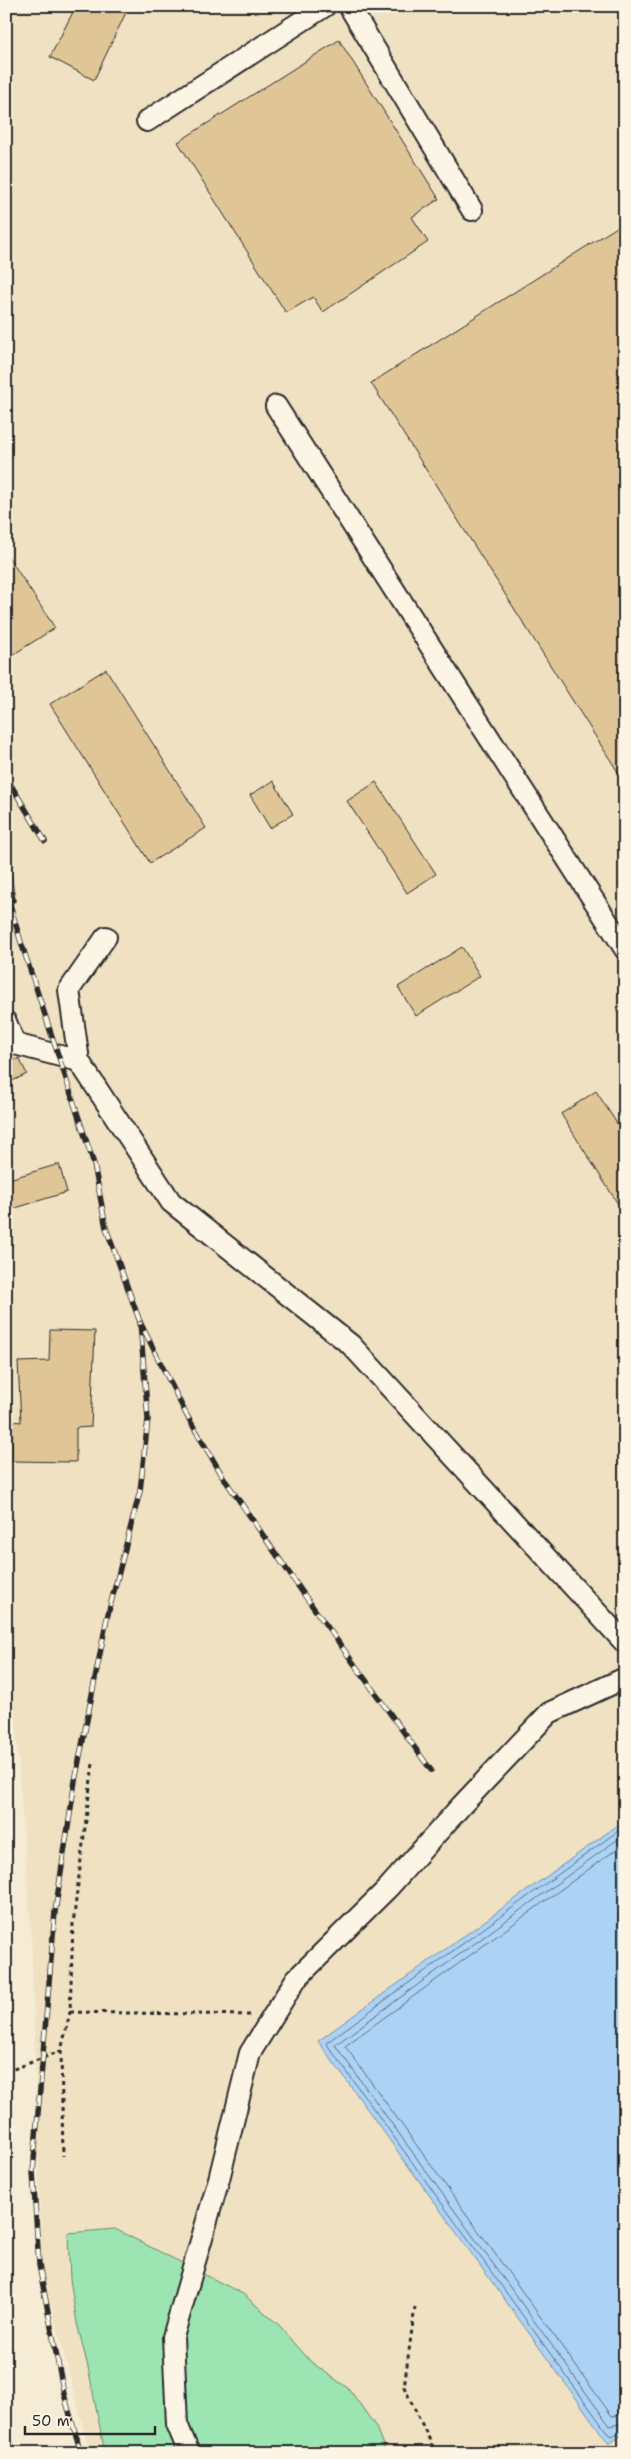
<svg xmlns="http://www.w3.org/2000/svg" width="631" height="2459" viewBox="0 0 631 2459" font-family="'Shantell Sans',sans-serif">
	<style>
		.built { fill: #efe1c2 }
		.green { fill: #9ce5b3; stroke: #64886f }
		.water { fill: #acd3f6; stroke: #7890a5 }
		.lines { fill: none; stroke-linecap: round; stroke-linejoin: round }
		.shore { stroke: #5f6e7c; stroke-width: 1 }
		.building { fill: #e0c696; stroke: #2b2b2b }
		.minor-casing { stroke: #2b2b2b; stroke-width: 24 }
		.path { stroke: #2b2b2b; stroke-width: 3; stroke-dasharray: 4 4; stroke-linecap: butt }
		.minor { stroke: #fcf5e5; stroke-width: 20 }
		.rail-casing { stroke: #2b2b2b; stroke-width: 5.5 }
		.rail { stroke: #fcf5e5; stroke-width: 4; stroke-dasharray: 11; stroke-linecap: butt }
	</style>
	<rect width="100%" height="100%" fill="#f6ecd5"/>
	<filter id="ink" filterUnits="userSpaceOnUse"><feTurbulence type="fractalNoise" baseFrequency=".02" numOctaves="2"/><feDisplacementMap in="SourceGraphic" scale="10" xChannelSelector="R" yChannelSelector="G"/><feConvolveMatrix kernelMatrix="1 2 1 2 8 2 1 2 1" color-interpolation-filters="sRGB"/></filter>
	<g filter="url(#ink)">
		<!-- built -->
		<path class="built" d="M6 6H625V2453H90L42 2270 31 1932 6 1597Z"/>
		<!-- green -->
		<path class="green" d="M115 2229 243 2294 279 2325 311 2362 349 2389 376 2427 386 2453H105L88 2367 77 2323 70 2279 68 2233Z"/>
		<!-- water -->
		<path class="water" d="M625 1820V2433L609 2444 318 2041Z"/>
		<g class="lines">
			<!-- shore -->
			<g class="shore">
				<path d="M625 1826 326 2043 609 2435 612 2436 625 2429"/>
				<path d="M625 1834 335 2045 610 2426 625 2423"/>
				<path d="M625 1843 345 2046 612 2416 625 2415"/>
			</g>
		</g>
		<!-- building -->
		<g class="building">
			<path d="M76 6H129L94 80 50 57Z"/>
			<path d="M339 40 439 199 412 217 428 242 323 312 313 297 286 313 178 142Z"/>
			<path d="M625 222V783L371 383Z"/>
			<path d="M6 553 55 628 14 654 6 641Z"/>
			<path d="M106 669 206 828 150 863 50 704Z"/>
			<path d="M273 781 293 814 270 828 250 795Z"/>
			<path d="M376 782 436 874 407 893 347 801Z"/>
			<path d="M462 947 480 976 416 1016 398 987Z"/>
			<path d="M19 1058 27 1074 6 1084V1064Z"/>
			<path d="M596 1091 625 1136V1215L561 1114Z"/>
			<path d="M59 1164 67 1192 6 1211V1180Z"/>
			<path d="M50 1330 95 1331 91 1427 76 1428V1462L12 1461V1421L21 1422 18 1362 49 1361Z"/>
		</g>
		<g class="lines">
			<!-- minor casing -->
			<g class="minor-casing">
				<g id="minor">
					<path d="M349 6 472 210"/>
					<path d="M147 121 325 6"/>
					<path d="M276 406 625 949"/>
					<path d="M106 937 69 990 79 1061 171 1202 351 1345 625 1643"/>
					<path d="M6 1022 15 1044 79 1061"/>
					<path d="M189 2453 177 2424 173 2337 219 2179 250 2053 296 1979 388 1888 461 1806 549 1713 625 1678"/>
				</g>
			</g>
			<!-- path -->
			<g class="path">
				<path d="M70 2012 252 2015"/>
				<path d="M61 2051 63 2156"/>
				<path d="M6 2072 61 2051 70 2012 73 1924 93 1763"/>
				<path d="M415 2307 404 2387 436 2453"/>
			</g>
			<!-- minor -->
			<use href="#minor" class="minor"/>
			<!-- rail casing -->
			<g class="rail-casing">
				<g id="rail">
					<path d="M6 777 45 841"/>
					<path d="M6 859 13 900"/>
					<path d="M6 891 20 939 94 1164 106 1228 140 1322 186 1414 225 1480 305 1596 431 1770"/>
					<path d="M6 2426 14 2453"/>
					<path d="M81 2453 64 2394 39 2265 33 2172 55 1912 75 1781 107 1618 140 1491 148 1419 140 1322"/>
				</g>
			</g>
			<!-- rail -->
			<use href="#rail" class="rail"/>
		</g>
	</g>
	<!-- margin -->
	<rect width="631" height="2459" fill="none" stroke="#fcf5e5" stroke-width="25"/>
	<rect x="12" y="12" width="606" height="2434" fill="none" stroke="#2b2b2b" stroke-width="2" filter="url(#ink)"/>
	<!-- scale -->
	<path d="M25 2426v8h130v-8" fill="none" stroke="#2b2b2b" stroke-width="2.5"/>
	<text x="32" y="2426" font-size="15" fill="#2b2b2b" stroke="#fcf5e5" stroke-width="4" paint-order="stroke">50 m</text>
</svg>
